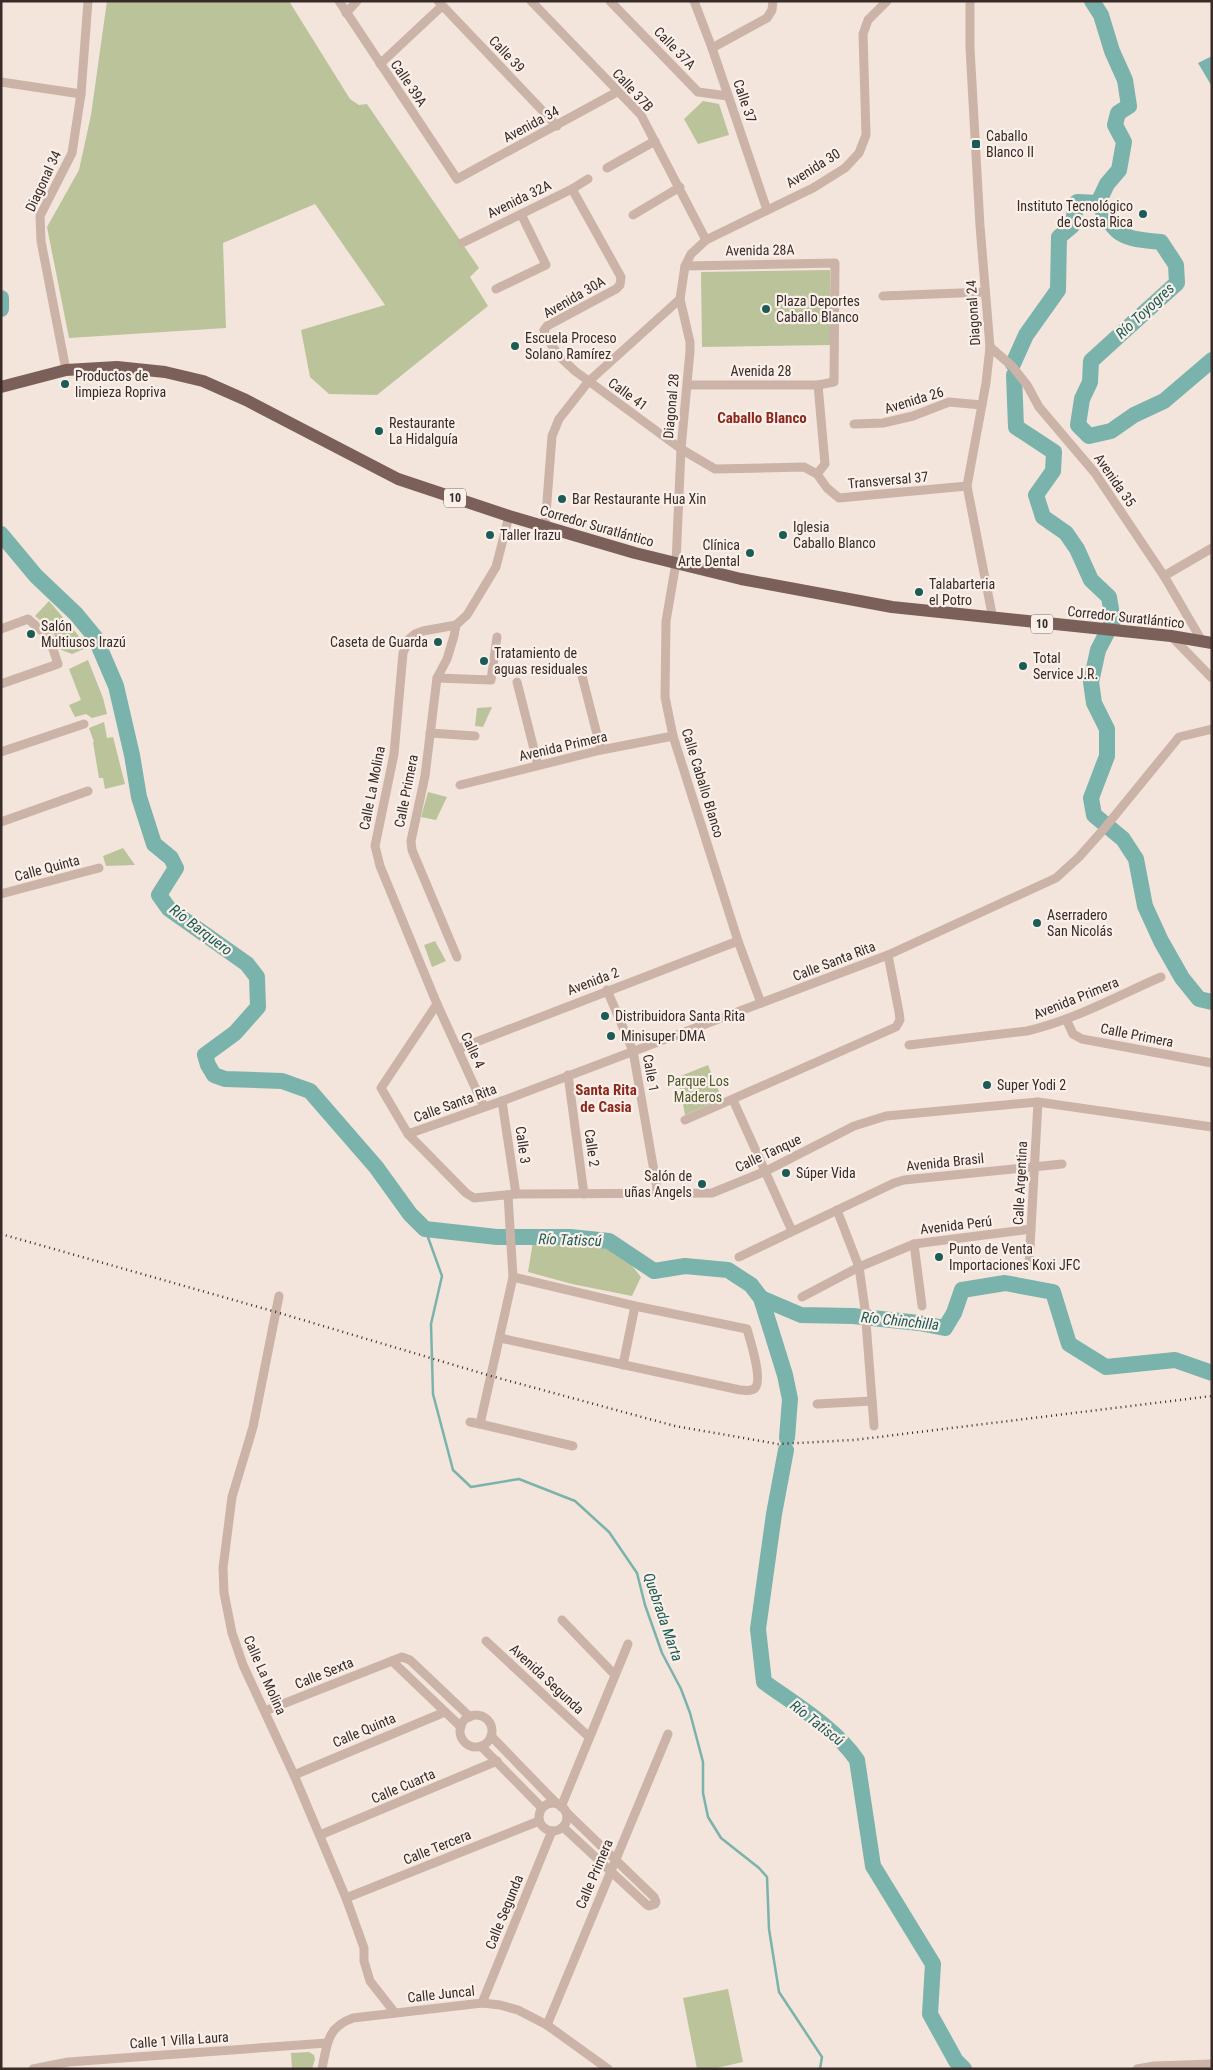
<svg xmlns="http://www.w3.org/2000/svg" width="1213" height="2070" viewBox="0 0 1213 2070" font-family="'Roboto Condensed',sans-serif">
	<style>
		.green { fill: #bbc39b }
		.water { fill: #7ab2ac }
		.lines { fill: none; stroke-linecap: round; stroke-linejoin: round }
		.stream { stroke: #7ab2ac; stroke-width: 2.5 }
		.river { stroke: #7ab2ac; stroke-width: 16 }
		.street { stroke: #ccb3a8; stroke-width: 9 }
		.primary { stroke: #7b6059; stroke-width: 12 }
		.rail { stroke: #382b28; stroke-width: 2.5; stroke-dasharray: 1 4; stroke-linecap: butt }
		.poi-dot { fill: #1c5c57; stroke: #faf0e9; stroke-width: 2 }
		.labels { text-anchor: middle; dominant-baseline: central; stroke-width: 4.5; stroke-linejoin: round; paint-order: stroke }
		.shield { fill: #faf0e9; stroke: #726662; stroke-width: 1 }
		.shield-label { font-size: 12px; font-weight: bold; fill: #382b28 }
		.street-label { font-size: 14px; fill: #382b28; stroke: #faf0e9 }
		.poi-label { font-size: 14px; fill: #382b28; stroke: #faf0e9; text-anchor: start }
		.park-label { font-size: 14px; fill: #4d582b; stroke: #faf0e9 }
		.water-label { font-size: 15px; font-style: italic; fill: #1c5c57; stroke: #faf0e9 }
		.neighbourhood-label { font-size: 15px; font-weight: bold; fill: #8b291e; stroke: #faf0e9 }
	</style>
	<rect width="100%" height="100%" fill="#f3e5dc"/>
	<!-- green -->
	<g class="green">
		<path d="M107 1H289L350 99 359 105 367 104 479 268 470 277 488 306 377 395 329 394 310 377 301 330 385 305 315 204 223 243 226 328 69 338 47 227 79 170 91 115Z"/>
		<path d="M703 101 719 104 729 135 698 144 684 119Z"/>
		<path d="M830 270 831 345 702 347 701 272Z"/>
		<path d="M49 601 78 635 84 649 72 654 59 649 53 631 35 616Z"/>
		<path d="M88 660 103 698 107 714 92 718 86 714 75 717 69 705 81 700 69 669Z"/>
		<path d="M492 707 483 727 475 726 477 708Z"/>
		<path d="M104 722 107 738 113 737 125 784 105 789 103 778H99L93 742H94L89 728Z"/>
		<path d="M428 792 447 797 436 820 421 817Z"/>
		<path d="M123 848 135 865 106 866 103 856Z"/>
		<path d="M435 941 446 961 432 967 424 945Z"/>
		<path d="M708 1065 722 1099 685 1115 678 1077Z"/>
		<path d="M534 1235 608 1236 641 1277 632 1296 572 1284 528 1272Z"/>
		<path d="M728 1989 743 2062 712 2069H697L683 1998Z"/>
		<path d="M309 2052 314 2055 315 2059 312 2069H292L291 2053Z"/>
	</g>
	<!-- water -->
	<path class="water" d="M1212 56V84L1211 85 1198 63Z"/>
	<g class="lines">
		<!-- stream -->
		<path class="stream" d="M425 1229 442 1276 431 1324 433 1394 453 1470 471 1487 519 1479 575 1501 609 1532 637 1573 645 1605 662 1653 681 1689 690 1713 703 1762V1793L708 1817 721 1838 759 1868 767 1877 769 1929 779 1992 822 2057 820 2069"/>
		<!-- river -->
		<g class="river">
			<path d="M1092 1 1101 15 1112 51 1125 80 1129 106 1118 113 1115 125 1124 142 1119 170 1107 184 1098 203C1118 238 1121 238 1161 242L1176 265 1177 283 1091 361 1090 382 1082 399 1078 425 1089 436 1111 431 1134 415 1164 401 1212 360"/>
			<path d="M1 298V309"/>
			<path d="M1013 364 1026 335 1058 290 1059 237 1072 226 1077 202 1098 203"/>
			<path d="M1014 375 1016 427 1054 452 1053 471 1036 495 1043 517 1066 533 1077 549 1091 580 1109 597 1113 621 1098 650 1091 682 1094 703 1107 729V756L1091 798 1094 815 1123 839 1136 859 1145 906 1161 941 1182 978 1199 999 1212 1002"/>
			<path d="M1 534 36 576 76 614 95 637 116 686 132 755 139 797 154 844 171 858 176 868 159 895 169 909 247 964 257 977 258 1007 235 1033 205 1055 208 1065 214 1075 225 1079 282 1081 310 1091 376 1167 410 1214 425 1229 497 1237H570L609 1241 654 1271 685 1266 728 1270 751 1285 761 1298 785 1375 790 1399 787 1438"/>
			<path d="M761 1298 801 1315 853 1316 919 1323 945 1328 954 1313 962 1290 1005 1283 1053 1292 1069 1344 1106 1367 1175 1360 1212 1373"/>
			<path d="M786 1450 774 1514 758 1629 764 1682C796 1705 834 1727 857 1760L873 1866 933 1964 930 2014 956 2061 964 2069"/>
		</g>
		<!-- street -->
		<g class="street">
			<path d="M339 1 457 179 617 92"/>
			<path d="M438 1 557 126"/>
			<path d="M531 1 641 115 706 240"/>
			<path d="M610 1 698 92 728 96"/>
			<path d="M694 1 712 48 767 210"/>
			<path d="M970 1V48L980 226 990 347 986 383 967 486 993 619"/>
			<path d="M346 13 357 1"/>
			<path d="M712 48 767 18 772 10 773 1"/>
			<path d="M380 64 442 6"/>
			<path d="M1 82 81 94"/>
			<path d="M607 168 655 141"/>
			<path d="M572 189 621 277 620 285 616 289 547 326 544 330 546 337 560 357 575 371 681 449 715 469 804 467 817 474 827 488 839 498 967 486"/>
			<path d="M633 215 680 187"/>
			<path d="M462 243 572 189 588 179"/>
			<path d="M685 266 835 263 834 382 818 385H688"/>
			<path d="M496 289 546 265 521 214"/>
			<path d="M883 296 985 292"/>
			<path d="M990 347 1012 366 1027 385 1039 407 1095 473 1164 576 1202 641"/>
			<path d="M66 370 41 241 40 216 72 153 81 94 88 1"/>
			<path d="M854 424 883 423 913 416 949 402 982 405"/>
			<path d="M817 474 825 464 818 385"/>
			<path d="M509 516 496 567 467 615 456 625 423 631 415 634 409 639 403 653 394 754 375 846 380 866 437 1004 381 1088 408 1134 466 1193 474 1198 516 1194 712 1193 766 1171 854 1126 886 1116 1038 1102 1212 1127"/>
			<path d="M545 527 552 436 559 419 588 382 680 299"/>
			<path d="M1164 576 1212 548"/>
			<path d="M456 625 454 636 447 659 437 678 425 776 411 841 412 850 457 957"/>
			<path d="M1 629 28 619 49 637 58 664 1 684"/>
			<path d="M1171 636 1212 678"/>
			<path d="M581 672 601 750"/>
			<path d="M437 678 491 680 497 637"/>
			<path d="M517 682 538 765"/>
			<path d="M430 733 475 736"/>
			<path d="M1 752 84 724"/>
			<path d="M460 785 601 750 673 736"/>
			<path d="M1 822 88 791"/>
			<path d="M1 894 99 868"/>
			<path d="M607 990 633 1051 658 1194"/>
			<path d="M761 1003 738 941 673 736 665 697 666 621 676 563 681 449 690 351V342L680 299 685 266 691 254 706 240 813 188 845 168 859 153 866 135 863 34 868 20 887 1"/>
			<path d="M437 1004 484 1107"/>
			<path d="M1066 1019 1073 1034 1082 1039 1212 1063"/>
			<path d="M909 1045 1027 1031C1074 1020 1117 996 1161 977"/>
			<path d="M458 1049 738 941"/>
			<path d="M568 1075 584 1194"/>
			<path d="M733 1100 792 1231"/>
			<path d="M502 1101 516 1194"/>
			<path d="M685 1120 896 1027 900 1020 899 1012 888 955"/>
			<path d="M408 1134 502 1101 888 955 1056 878 1079 857 1103 830 1179 737 1212 729"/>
			<path d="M508 1195 513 1277 480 1424 573 1446"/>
			<path d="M837 1210 859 1267 865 1309 874 1426"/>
			<path d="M914 1244 922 1306"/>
			<path d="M739 1257 894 1183 904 1180 1062 1164"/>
			<path d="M1029 1265 1038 1102"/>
			<path d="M279 1296 253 1427 232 1497 223 1568 224 1593 232 1633 243 1665 294 1775 346 1898 364 1948V1961L370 1981 395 2013"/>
			<path d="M802 1297 859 1267 914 1244 1031 1229"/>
			<path d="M500 1338 740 1390C745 1390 751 1392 755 1388 763 1379 750 1340 747 1329L635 1306 513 1277"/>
			<path d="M623 1365 635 1306"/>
			<path d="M817 1404 872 1401"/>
			<path d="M470 1422 480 1424"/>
			<path d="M562 1620 614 1674"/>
			<path d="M486 1641 589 1737"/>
			<path d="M392 1661 461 1727"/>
			<path d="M265 1711 402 1657 410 1660 470 1717"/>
			<circle cx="476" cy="1731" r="16"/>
			<path d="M491 1736 557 1804"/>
			<path d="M481 1746 542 1808"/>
			<path d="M294 1775 445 1712"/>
			<circle cx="553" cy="1817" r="14"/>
			<path d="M561 1807 628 1644"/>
			<path d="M563 1827 646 1904 649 1906 655 1904 656 1902 654 1897 565 1811"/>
			<path d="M320 1835 497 1761"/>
			<path d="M346 1898 539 1821"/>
			<path d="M482 2003 552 1831"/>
			<path d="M547 2025 668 1734"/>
			<path d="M33 2069 68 2062 327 2043"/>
			<path d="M322 2069C327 2044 327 2027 353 2018L482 2003 500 2005 518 2010 547 2025 608 2069"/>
			<path d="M1137 2069 1154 2066 1212 2064"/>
		</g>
		<!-- primary -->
		<path class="primary" d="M1 387 66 370 117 367 165 372 203 381 246 400 398 479 509 516 635 553 741 579 892 607 1171 636 1212 643"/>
		<!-- rail -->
		<path class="rail" d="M1 1234 276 1312 491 1376 675 1426 778 1444 854 1440 1212 1396"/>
	</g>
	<!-- markers -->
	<g class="poi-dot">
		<rect x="971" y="139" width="10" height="10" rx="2.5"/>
		<circle cx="1143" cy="214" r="5"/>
		<circle cx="766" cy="309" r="5"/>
		<circle cx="515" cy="346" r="5"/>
		<circle cx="65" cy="384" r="5"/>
		<circle cx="379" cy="431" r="5"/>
		<circle cx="562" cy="499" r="5"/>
		<circle cx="490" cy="535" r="5"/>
		<circle cx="783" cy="535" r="5"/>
		<circle cx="750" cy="553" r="5"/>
		<circle cx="919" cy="592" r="5"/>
		<circle cx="31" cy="634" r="5"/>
		<circle cx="438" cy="642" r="5"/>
		<circle cx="484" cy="661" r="5"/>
		<circle cx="1023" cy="666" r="5"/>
		<circle cx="1037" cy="923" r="5"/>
		<circle cx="605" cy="1016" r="5"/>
		<circle cx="611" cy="1036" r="5"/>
		<circle cx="987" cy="1085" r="5"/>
		<circle cx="786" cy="1173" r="5"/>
		<circle cx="702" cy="1184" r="5"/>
		<circle cx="939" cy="1257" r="5"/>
	</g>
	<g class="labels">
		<!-- shield labels -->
		<g class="shield">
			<rect x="444" y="488.5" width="22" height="19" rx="4"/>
			<rect x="1031" y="614.5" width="22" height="19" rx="4"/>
		</g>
		<g class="shield-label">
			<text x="455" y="498">10</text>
			<text x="1042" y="624">10</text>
		</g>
		<!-- street labels -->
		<g class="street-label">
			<text transform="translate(675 48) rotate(46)">Calle 37A</text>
			<text transform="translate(507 54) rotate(46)">Calle 39</text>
			<text transform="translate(409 83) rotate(56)">Calle 39A</text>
			<text transform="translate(633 90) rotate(47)">Calle 37B</text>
			<text transform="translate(745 101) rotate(71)">Calle 37</text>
			<text transform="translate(531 124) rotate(-28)">Avenida 34</text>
			<text transform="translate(813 168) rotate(-32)">Avenida 30</text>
			<text transform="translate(43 181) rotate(-65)">Diagonal 34</text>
			<text transform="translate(519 199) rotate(-26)">Avenida 32A</text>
			<text transform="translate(760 250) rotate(-1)">Avenida 28A</text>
			<text transform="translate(574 297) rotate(-30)">Avenida 30A</text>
			<text transform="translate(973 313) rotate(-94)">Diagonal 24</text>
			<text x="761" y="371">Avenida 28</text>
			<text transform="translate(628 394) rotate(36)">Calle 41</text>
			<text transform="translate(914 400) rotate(-17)">Avenida 26</text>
			<text transform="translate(671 406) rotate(-85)">Diagonal 28</text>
			<text transform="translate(888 480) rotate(-5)">Transversal 37</text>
			<text transform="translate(1115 480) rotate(55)">Avenida 35</text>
			<text transform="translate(597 526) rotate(16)">Corredor Suratlántico</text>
			<text transform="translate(1126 617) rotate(6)">Corredor Suratlántico</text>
			<text transform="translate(563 746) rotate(-13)">Avenida Primera</text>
			<text transform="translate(703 783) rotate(73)">Calle Caballo Blanco</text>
			<text transform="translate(372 788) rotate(-79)">Calle La Molina</text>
			<text transform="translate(406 791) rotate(-79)">Calle Primera</text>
			<text transform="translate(47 868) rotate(-15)">Calle Quinta</text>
			<text transform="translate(834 961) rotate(-21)">Calle Santa Rita</text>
			<text transform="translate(593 981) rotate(-21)">Avenida 2</text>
			<text transform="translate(1076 998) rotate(-22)">Avenida Primera</text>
			<text transform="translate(1137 1035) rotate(11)">Calle Primera</text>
			<text transform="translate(473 1050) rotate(65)">Calle 4</text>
			<text transform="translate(651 1073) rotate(80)">Calle 1</text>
			<text transform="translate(455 1103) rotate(-20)">Calle Santa Rita</text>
			<text transform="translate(523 1145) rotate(82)">Calle 3</text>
			<text transform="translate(592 1148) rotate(82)">Calle 2</text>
			<text transform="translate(768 1153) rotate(-25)">Calle Tanque</text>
			<text transform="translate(945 1162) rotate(-6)">Avenida Brasil</text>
			<text transform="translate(1020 1183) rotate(-87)">Calle Argentina</text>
			<text transform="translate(956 1225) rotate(-7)">Avenida Perú</text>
			<text transform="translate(324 1673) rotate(-22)">Calle Sexta</text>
			<text transform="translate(265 1675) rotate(66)">Calle La Molina</text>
			<text transform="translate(547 1679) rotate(43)">Avenida Segunda</text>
			<text transform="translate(364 1730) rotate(-23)">Calle Quinta</text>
			<text transform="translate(403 1786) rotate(-23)">Calle Cuarta</text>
			<text transform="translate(437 1847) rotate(-22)">Calle Tercera</text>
			<text transform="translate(594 1874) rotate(-67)">Calle Primera</text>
			<text transform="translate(504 1912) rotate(-68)">Calle Segunda</text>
			<text transform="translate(441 1994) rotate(-6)">Calle Juncal</text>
			<text transform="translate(179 2040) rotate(-4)">Calle 1 Villa Laura</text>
		</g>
		<!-- poi labels -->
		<g class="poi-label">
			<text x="986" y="136">Caballo<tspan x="986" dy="16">Blanco II</tspan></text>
			<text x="1133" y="206" text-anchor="end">Instituto Tecnológico<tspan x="1133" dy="16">de Costa Rica</tspan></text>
			<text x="776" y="301">Plaza Deportes<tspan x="776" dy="16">Caballo Blanco</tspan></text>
			<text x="525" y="338">Escuela Proceso<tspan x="525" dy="16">Solano Ramírez</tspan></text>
			<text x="75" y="376">Productos de<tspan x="75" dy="16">limpieza Ropriva</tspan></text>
			<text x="389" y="423">Restaurante<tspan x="389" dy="16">La Hidalguía</tspan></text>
			<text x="572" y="499">Bar Restaurante Hua Xin</text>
			<text x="793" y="527">Iglesia<tspan x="793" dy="16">Caballo Blanco</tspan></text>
			<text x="500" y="535">Taller Irazu</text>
			<text x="740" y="545" text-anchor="end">Clínica<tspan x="740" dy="16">Arte Dental</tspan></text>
			<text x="929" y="584">Talabarteria<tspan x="929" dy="16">el Potro</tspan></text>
			<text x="41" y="626">Salón<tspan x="41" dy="16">Multiusos Irazú</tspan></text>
			<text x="428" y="642" text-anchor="end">Caseta de Guarda</text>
			<text x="494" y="653">Tratamiento de<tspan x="494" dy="16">aguas residuales</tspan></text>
			<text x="1033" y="658">Total<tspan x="1033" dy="16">Service J.R.</tspan></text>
			<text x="1047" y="915">Aserradero<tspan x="1047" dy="16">San Nicolás</tspan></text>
			<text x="615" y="1016">Distribuidora Santa Rita</text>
			<text x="621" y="1036">Minisuper DMA</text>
			<text x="997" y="1085">Super Yodi 2</text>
			<text x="796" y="1173">Súper Vida</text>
			<text x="692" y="1176" text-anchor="end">Salón de<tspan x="692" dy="16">uñas Angels</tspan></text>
			<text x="949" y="1249">Punto de Venta<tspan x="949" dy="16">Importaciones Koxi JFC</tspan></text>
		</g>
		<!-- park labels -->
		<g class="park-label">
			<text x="698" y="1081">Parque Los<tspan x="698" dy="16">Maderos</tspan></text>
		</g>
		<!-- water labels -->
		<g class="water-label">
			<text transform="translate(1145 311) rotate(-43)">Río Toyogres</text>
			<text transform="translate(201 930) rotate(37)">Río Barquero</text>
			<text transform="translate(570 1240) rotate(2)">Río Tatiscú</text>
			<text transform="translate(900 1321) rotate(6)">Río Chinchilla</text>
			<text transform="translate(663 1617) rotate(71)">Quebrada Marta</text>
			<text transform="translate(817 1723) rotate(38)">Río Tatiscú</text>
		</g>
		<!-- neighbourhood labels -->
		<g class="neighbourhood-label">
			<text x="762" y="418">Caballo Blanco</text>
			<text x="606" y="1090">Santa Rita<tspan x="606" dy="17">de Casia</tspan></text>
		</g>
	</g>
	<!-- border -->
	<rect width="1213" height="2070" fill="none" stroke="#382b28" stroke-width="5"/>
</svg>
